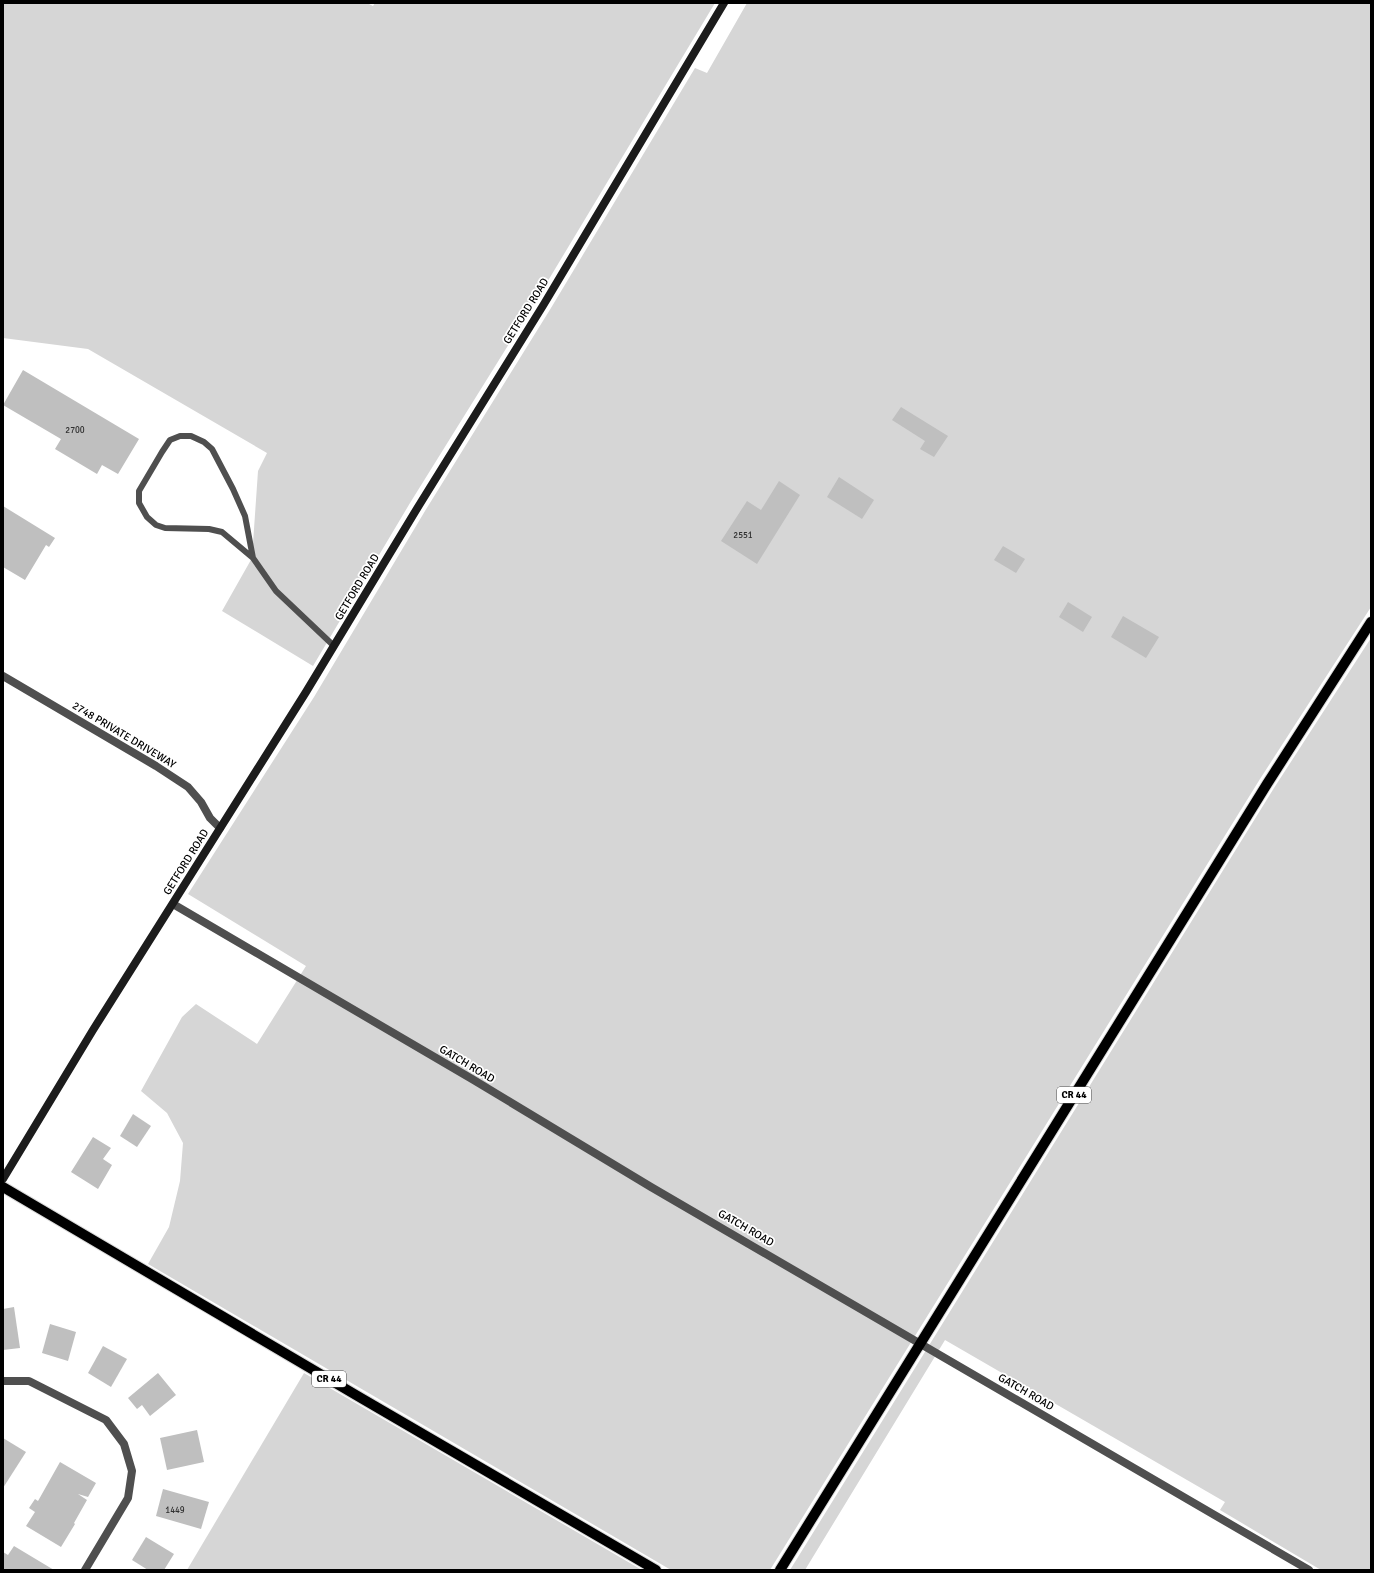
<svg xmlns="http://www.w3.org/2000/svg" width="1374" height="1573" viewBox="0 0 1374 1573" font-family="Signika,sans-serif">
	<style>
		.green { fill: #d6d6d6 }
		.building { fill: #bfbfbf }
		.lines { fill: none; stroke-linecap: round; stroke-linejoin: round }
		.primary-casing { stroke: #dbdbdb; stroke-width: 12 }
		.lane { stroke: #4f4f4f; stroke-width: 6 }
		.street { stroke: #4f4f4f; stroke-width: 8 }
		.secondary { stroke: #1c1c1c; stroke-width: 8 }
		.primary { stroke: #000; stroke-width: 10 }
		.labels { text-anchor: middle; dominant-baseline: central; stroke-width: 3.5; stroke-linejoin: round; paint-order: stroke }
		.number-label { font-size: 9px; fill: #303030 }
		.shield { fill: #fff; stroke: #4c4c4c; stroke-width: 1 }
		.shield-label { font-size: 10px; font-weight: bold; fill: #000 }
		.street-label { font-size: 11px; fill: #000; stroke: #fff }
	</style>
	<rect width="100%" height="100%" fill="#fff"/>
	<!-- green -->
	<g class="green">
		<path d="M3 3H367L373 6 375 3H715L537 299 410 503 313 666 222 611 252 558 258 471 267 453 88 349 3 338Z"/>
		<path d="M747 3H1371V607L1260 779 770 1570H671L148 1264 169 1227 180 1181 183 1143 167 1113 141 1091 182 1017 196 1004 257 1044 306 966 188 894 314 697 425 511 551 308 695 68 707 73Z"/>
		<path d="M1371 638V1570H1321L1220 1510 1225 1502 945 1340 805 1570H790L1274 788Z"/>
		<path d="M304 1373 642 1570H187Z"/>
	</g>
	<!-- building -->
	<g class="building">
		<path d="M23 370 139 439 118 474 102 465 97 474 55 449 61 439 3 405Z"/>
		<path d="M901 407 948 436 934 457 920 449 925 441 892 420Z"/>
		<path d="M839 477 874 500 862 519 827 497Z"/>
		<path d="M779 481 800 495 757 564 721 541 747 501 761 510Z"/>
		<path d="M3 506 55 538 49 547 46 545 25 580 3 567Z"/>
		<path d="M1003 546 1025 559 1016 573 994 560Z"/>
		<path d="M1068 602 1092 617 1083 632 1059 617Z"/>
		<path d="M1123 616 1159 637 1146 658 1111 637Z"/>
		<path d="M133 1114 151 1126 137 1147 120 1136Z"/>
		<path d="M93 1137 111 1148 103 1159 112 1165 98 1189 71 1172Z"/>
		<path d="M14 1307 20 1348 3 1350V1309Z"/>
		<path d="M50 1324 76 1332 68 1361 42 1353Z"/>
		<path d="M103 1346 127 1359 111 1387 88 1373Z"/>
		<path d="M158 1373 176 1395 150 1416 142 1405 137 1409 128 1398Z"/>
		<path d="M197 1430 204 1462 167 1470 160 1438Z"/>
		<path d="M3 1438 26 1452 3 1488Z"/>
		<path d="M60 1462 96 1483 88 1497 78 1494 87 1500 74 1523 75 1524 61 1547 26 1526 35 1512 29 1508 35 1499 38 1501Z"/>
		<path d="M163 1489 209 1502 201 1529 156 1516Z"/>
		<path d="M146 1537 174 1554 164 1570H148L132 1560Z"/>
		<path d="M14 1546 54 1570H3V1552L8 1555Z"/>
	</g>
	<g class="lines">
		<!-- primary casing -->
		<g class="primary-casing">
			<g id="primary">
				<path d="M3 1187 361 1398 656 1570"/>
				<path d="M780 1570 1267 784 1371 622"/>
			</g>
		</g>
		<!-- lane -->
		<path class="lane" d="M253 558 222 532 209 529 165 528 156 525 147 517 139 503V491L162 452 170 440 180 436H191L204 442 212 449 233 489 245 516 253 558 276 591 334 646"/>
		<!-- street -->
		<g class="street">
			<path d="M3 676 156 766 188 787 201 802 210 818 220 828"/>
			<path d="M173 904 472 1079 651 1187 1309 1570"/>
			<path d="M3 1381H29L106 1420 124 1444 132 1471 128 1498 85 1570"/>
		</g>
		<!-- secondary -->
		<path class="secondary" d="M3 1179 93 1030 306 692 418 507 544 304 724 3"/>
		<!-- primary -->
		<use href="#primary" class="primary"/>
	</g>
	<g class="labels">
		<!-- number labels -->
		<g class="number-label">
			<text x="75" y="430">2700</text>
			<text x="743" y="535">2551</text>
			<text x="175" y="1510">1449</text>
		</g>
		<!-- shield labels -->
		<g class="shield">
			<rect x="1057" y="1087" width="34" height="16" rx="3"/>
			<rect x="312" y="1371" width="34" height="16" rx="3"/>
		</g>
		<g class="shield-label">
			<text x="1074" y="1095">CR 44</text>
			<text x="329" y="1379">CR 44</text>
		</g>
		<!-- street labels -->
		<g class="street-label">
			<text transform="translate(526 311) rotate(-58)">GETFORD ROAD</text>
			<text transform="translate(357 587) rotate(-59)">GETFORD ROAD</text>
			<text transform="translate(124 735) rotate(31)">2748 PRIVATE DRIVEWAY</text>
			<text transform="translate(186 862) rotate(-58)">GETFORD ROAD</text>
			<text transform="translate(467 1064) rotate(31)">GATCH ROAD</text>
			<text transform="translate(746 1228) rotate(30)">GATCH ROAD</text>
			<text transform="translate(1026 1392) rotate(30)">GATCH ROAD</text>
		</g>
	</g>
	<!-- border -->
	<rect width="1374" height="1573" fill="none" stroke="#000000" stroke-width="8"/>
</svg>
